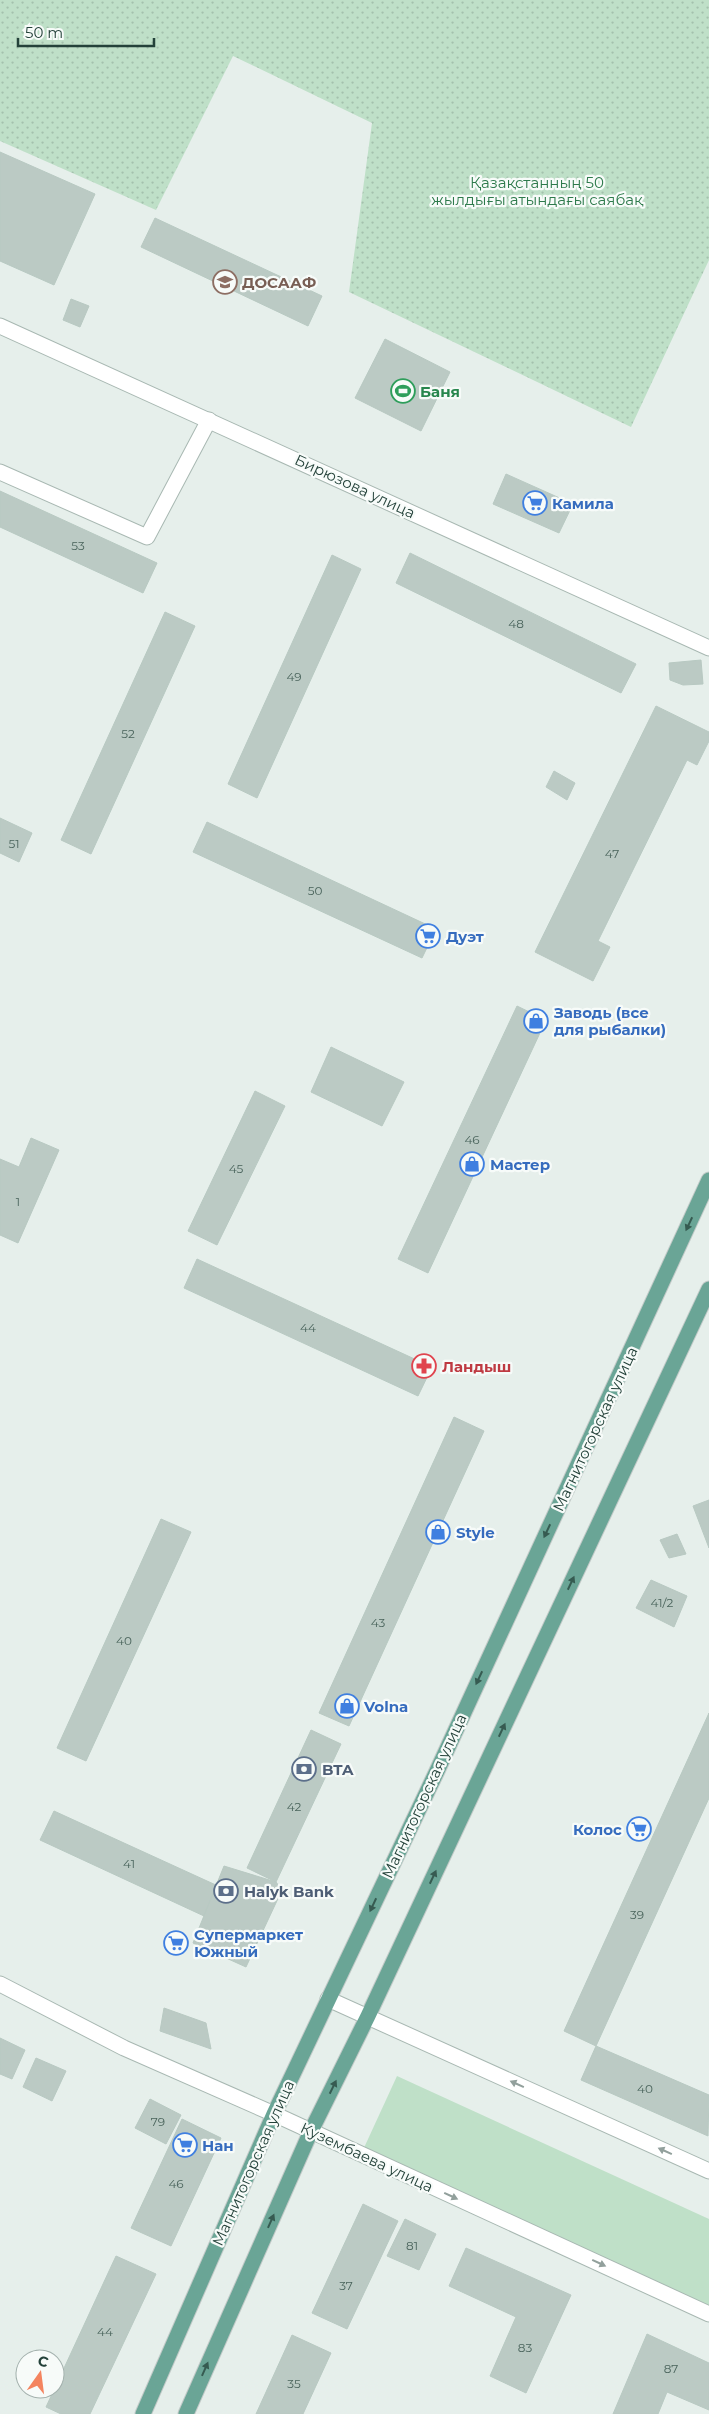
<svg xmlns="http://www.w3.org/2000/svg" width="709" height="2414" viewBox="0 0 709 2414" font-family="Montserrat,sans-serif">
	<style>
		.green { fill: #bfe0c8 }
		.park { fill: url(#park-dots) }
		.building { fill: #bbcac4; stroke: #b8c9c2 }
		.lines { fill: none; stroke-linecap: round; stroke-linejoin: round }
		.minor-casing { stroke: #a8b8b2; stroke-width: 17 }
		.major-casing { stroke: #c2cac8; stroke-width: 17 }
		.minor { stroke: #fff; stroke-width: 15 }
		.major { stroke: #6aa596; stroke-width: 15 }
		.oneway { fill: #365b51 }
		.oneway2 { fill: #92a09c }
		.labels { text-anchor: middle; dominant-baseline: central; stroke-width: 4.5; stroke-linejoin: round; paint-order: stroke }
		.number-label { font-size: 12px; fill: #4a645c }
		.park-label { font-size: 15px; fill: #2d7a4b; stroke: #f7fbf9 }
		.education-label { font-size: 15px; font-weight: bold; fill: #785e54; stroke: #f7fbf9; text-anchor: start }
		.leisure-label { font-size: 15px; font-weight: bold; fill: #27864d; stroke: #f7fbf9; text-anchor: start }
		.street-label { font-size: 15px; fill: #24423a; stroke: #f7fbf9 }
		.shop-label { font-size: 15px; font-weight: bold; fill: #366cbe; stroke: #f7fbf9; text-anchor: start }
		.health-label { font-size: 15px; font-weight: bold; fill: #be3a42; stroke: #f7fbf9; text-anchor: start }
		.service-label { font-size: 15px; font-weight: bold; fill: #4e5e75; stroke: #f7fbf9; text-anchor: start }
	</style>
	<defs>
		<pattern id="park-dots" width="8" height="8" patternUnits="userSpaceOnUse" patternTransform="scale(1.25)"><rect width="8" height="8" fill="#bfe0c8"/><path d="M2 2h.1M6 6h.1" fill="none" stroke="#a4c1ad" stroke-width="1.8" stroke-linecap="round"/></pattern>
	</defs>
	<rect width="100%" height="100%" fill="#e6efeb"/>
	<!-- green -->
	<path class="green" d="M397 2076 709 2219V2313L363 2150Z"/>
	<!-- park -->
	<path class="park" d="M0 0H709V260L631 427 349 292 372 123 233 56 156 210 0 141Z"/>
	<!-- building -->
	<g class="building">
		<path d="M0 152 95 194 54 285 0 261Z"/>
		<path d="M155 218 322 296 308 326 141 247Z"/>
		<path d="M71 299 89 306 80 327 63 320Z"/>
		<path d="M385 339 450 372 421 431 355 398Z"/>
		<path d="M506 474 573 504 559 533 493 504Z"/>
		<path d="M0 491 157 563 143 593 0 527Z"/>
		<path d="M410 553 636 664 621 693 396 583Z"/>
		<path d="M332 555 361 569 257 798 228 784Z"/>
		<path d="M165 612 195 626 91 854 61 840Z"/>
		<path d="M701 660 703 684 683 685 670 680 669 663Z"/>
		<path d="M656 706 709 732V741L697 765 687 760 598 941 610 947 593 981 535 952Z"/>
		<path d="M554 771 575 783 567 800 546 787Z"/>
		<path d="M0 818 32 833 19 862 0 853Z"/>
		<path d="M207 822 436 929 422 958 193 852Z"/>
		<path d="M517 1006 546 1020 428 1273 398 1259Z"/>
		<path d="M331 1047 404 1082 382 1126 311 1092Z"/>
		<path d="M255 1091 285 1106 217 1245 188 1231Z"/>
		<path d="M31 1138 59 1150 18 1243 0 1235V1159L19 1167Z"/>
		<path d="M197 1259 432 1367 418 1396 184 1288Z"/>
		<path d="M454 1417 484 1431 349 1726 319 1713Z"/>
		<path d="M709 1500V1548L693 1506Z"/>
		<path d="M161 1519 191 1532 86 1761 57 1748Z"/>
		<path d="M677 1534 686 1554 669 1558 660 1540Z"/>
		<path d="M651 1580 687 1596 674 1627 636 1608Z"/>
		<path d="M709 1713V1798L596 2046 564 2031Z"/>
		<path d="M311 1730 341 1744 276 1882 247 1868Z"/>
		<path d="M54 1811 218 1886 204 1916 40 1840Z"/>
		<path d="M224 1866 276 1882 282 1890 246 1967 193 1943Z"/>
		<path d="M164 2008 206 2023 211 2049 160 2031Z"/>
		<path d="M0 2038 25 2050 12 2079 0 2074Z"/>
		<path d="M596 2046 709 2095 708 2136 581 2080Z"/>
		<path d="M36 2058 66 2071 52 2101 23 2087Z"/>
		<path d="M150 2099 181 2115 166 2144 135 2128Z"/>
		<path d="M182 2119 221 2138 171 2246 131 2228Z"/>
		<path d="M363 2204 398 2221 347 2329 312 2313Z"/>
		<path d="M405 2219 436 2234 419 2270 387 2256Z"/>
		<path d="M466 2248 571 2295 526 2393 490 2376 516 2317 449 2286Z"/>
		<path d="M116 2256 156 2274 90 2414H61L46 2407Z"/>
		<path d="M647 2334 709 2363V2410L667 2392 658 2414H613Z"/>
		<path d="M292 2335 331 2353 303 2414H256Z"/>
	</g>
	<g class="lines">
		<!-- minor casing -->
		<g class="minor-casing">
			<g id="minor">
				<path d="M0 326 709 648"/>
				<path d="M0 472 147 537 209 420"/>
				<path d="M0 1984 124 2048 274 2114 709 2314"/>
				<path d="M328 1999 709 2171"/>
			</g>
		</g>
		<!-- major casing -->
		<g class="major-casing">
			<g id="major">
				<path d="M143 2414 274 2114 437 1771 709 1180"/>
				<path d="M186 2414 311 2131 368 2016 709 1289"/>
			</g>
		</g>
		<!-- minor -->
		<use href="#minor" class="minor"/>
		<!-- major -->
		<use href="#major" class="major"/>
	</g>
	<!-- one-way arrows -->
	<defs><path id="oneway-solid" d="M-6-.8H1V-3.2L6.5 0L1 3.2V.8H-6Z" transform="scale(1.25)"/></defs>
	<g class="oneway">
		<use href="#oneway-solid" transform="translate(689 1224) rotate(115)"/>
		<use href="#oneway-solid" transform="translate(547 1531) rotate(115)"/>
		<use href="#oneway-solid" transform="translate(571 1583) rotate(-65)"/>
		<use href="#oneway-solid" transform="translate(479 1678) rotate(115)"/>
		<use href="#oneway-solid" transform="translate(502 1730) rotate(-65)"/>
		<use href="#oneway-solid" transform="translate(433 1877) rotate(-65)"/>
		<use href="#oneway-solid" transform="translate(373 1905) rotate(115)"/>
		<use href="#oneway-solid" transform="translate(333 2087) rotate(-64)"/>
		<use href="#oneway-solid" transform="translate(271 2221) rotate(-66)"/>
		<use href="#oneway-solid" transform="translate(205 2369) rotate(-66)"/>
	</g>
	<g class="oneway2">
		<use href="#oneway-solid" transform="translate(517 2084) rotate(-156)"/>
		<use href="#oneway-solid" transform="translate(665 2151) rotate(-156)"/>
		<use href="#oneway-solid" transform="translate(451 2196) rotate(25)"/>
		<use href="#oneway-solid" transform="translate(599 2263) rotate(25)"/>
	</g>
	<!-- icons -->
	<defs>
		<g id="school-ring" transform="scale(1.25)"><circle r="9.5" fill="#f7fbf9" stroke="#8d6e63" stroke-width="1.5"/><path d="M0-5L7-2L0 1L-7-2ZM-4 1L0 2.5L4 1V4Q0 6-4 4Z" fill="#8d6e63"/></g>
		<g id="stadium-ring" transform="scale(1.25)"><circle r="9.5" fill="#f7fbf9" stroke="#2e9e5b" stroke-width="1.5"/><path d="M0-5a6.5 5 0 1 0 0 10a6.5 5 0 1 0 0-10ZM-3.5-1.8h7v3.6h-7Z" fill="#2e9e5b"/></g>
		<g id="supermarket-ring" transform="scale(1.25)"><circle r="9.5" fill="#f7fbf9" stroke="#3f7fe0" stroke-width="1.5"/><path d="M-6-5.5h2.5l.6 2H6L4.5 2H-2.5L-4.4-4H-6ZM-1.5 3.2a1.3 1.3 0 1 0 .1 0ZM3 3.2a1.3 1.3 0 1 0 .1 0Z" fill="#3f7fe0"/></g>
		<g id="shop-ring" transform="scale(1.25)"><circle r="9.5" fill="#f7fbf9" stroke="#3f7fe0" stroke-width="1.5"/><path d="M-5-2.5h2.3a2.7 3.5 0 0 1 5.4 0H5L5.5 6h-11ZM-1.5-2.5h3a1.5 2.3 0 0 0-3 0Z" fill="#3f7fe0"/></g>
		<g id="pharmacy-ring" transform="scale(1.25)"><circle r="9.5" fill="#f7fbf9" stroke="#e0444e" stroke-width="1.5"/><path d="M-2-6h4v4h4v4h-4v4h-4v-4h-4v-4h4Z" fill="#e0444e"/></g>
		<g id="bank-ring" transform="scale(1.25)"><circle r="9.5" fill="#f7fbf9" stroke="#5c6f8a" stroke-width="1.5"/><path d="M-6-4H6V4H-6ZM0-2.3a2.3 2.3 0 1 0 0 4.6a2.3 2.3 0 1 0 0-4.6Z" fill="#5c6f8a"/></g>
	</defs>
	<g fill-rule="evenodd">
		<use href="#school-ring" x="225" y="282"/>
		<use href="#stadium-ring" x="403" y="391"/>
		<use href="#supermarket-ring" x="535" y="503"/>
		<use href="#supermarket-ring" x="428" y="936"/>
		<use href="#shop-ring" x="536" y="1021"/>
		<use href="#shop-ring" x="472" y="1164"/>
		<use href="#pharmacy-ring" x="424" y="1366"/>
		<use href="#shop-ring" x="438" y="1532"/>
		<use href="#shop-ring" x="347" y="1706"/>
		<use href="#bank-ring" x="304" y="1769"/>
		<use href="#supermarket-ring" x="639" y="1829"/>
		<use href="#bank-ring" x="226" y="1891"/>
		<use href="#supermarket-ring" x="176" y="1943"/>
		<use href="#supermarket-ring" x="185" y="2145"/>
	</g>
	<g class="labels">
		<!-- number labels -->
		<g class="number-label">
			<text x="78" y="545">53</text>
			<text x="516" y="623">48</text>
			<text x="294" y="676">49</text>
			<text x="128" y="733">52</text>
			<text x="14" y="843">51</text>
			<text x="612" y="853">47</text>
			<text x="315" y="890">50</text>
			<text x="472" y="1139">46</text>
			<text x="236" y="1168">45</text>
			<text x="18" y="1201">1</text>
			<text x="308" y="1327">44</text>
			<text x="662" y="1602">41/2</text>
			<text x="378" y="1622">43</text>
			<text x="124" y="1640">40</text>
			<text x="294" y="1806">42</text>
			<text x="129" y="1863">41</text>
			<text x="637" y="1914">39</text>
			<text x="645" y="2088">40</text>
			<text x="158" y="2121">79</text>
			<text x="176" y="2183">46</text>
			<text x="412" y="2245">81</text>
			<text x="346" y="2285">37</text>
			<text x="105" y="2331">44</text>
			<text x="525" y="2347">83</text>
			<text x="671" y="2368">87</text>
			<text x="294" y="2383">35</text>
		</g>
		<!-- park labels -->
		<g class="park-label">
			<text x="537" y="182">Қазақстанның 50<tspan x="537" dy="17">жылдығы атындағы саябақ</tspan></text>
		</g>
		<!-- education labels -->
		<g class="education-label">
			<text x="242" y="282">ДОСААФ</text>
		</g>
		<!-- leisure labels -->
		<g class="leisure-label">
			<text x="420" y="391">Баня</text>
		</g>
		<!-- street labels -->
		<g class="street-label">
			<text transform="translate(355 486) rotate(25)">Бирюзова улица</text>
			<text transform="translate(595 1429) rotate(-65)">Магнитогорская улица</text>
			<text transform="translate(424 1796) rotate(-65)">Магнитогорская улица</text>
			<text transform="translate(367 2157) rotate(25)">Кузембаева улица</text>
			<text transform="translate(253 2163) rotate(-66)">Магнитогорская улица</text>
		</g>
		<!-- shop labels -->
		<g class="shop-label">
			<text x="552" y="503">Камила</text>
			<text x="446" y="936">Дуэт</text>
			<text x="554" y="1012">Заводь (все<tspan x="554" dy="17">для рыбалки)</tspan></text>
			<text x="490" y="1164">Мастер</text>
			<text x="456" y="1532">Style</text>
			<text x="364" y="1706">Volna</text>
			<text x="622" y="1829" text-anchor="end">Колос</text>
			<text x="194" y="1934">Супермаркет<tspan x="194" dy="17">Южный</tspan></text>
			<text x="202" y="2145">Нан</text>
		</g>
		<!-- health labels -->
		<g class="health-label">
			<text x="442" y="1366">Ландыш</text>
		</g>
		<!-- service labels -->
		<g class="service-label">
			<text x="322" y="1769">BTA</text>
			<text x="244" y="1891">Halyk Bank</text>
		</g>
	</g>
	<!-- north arrow -->
	<g transform="translate(40 2374) rotate(14)"><circle r="24" fill="#f7fbf9" stroke="#a3b1ad"/>
	<path d="M0-4L9 19L0 12L-9 19Z" fill="#f4845f"/>
	<text y="-8" font-size="14" font-weight="bold" text-anchor="middle" fill="#24423a">С</text>
	</g>
	<!-- scale -->
	<path d="M18 38v8h136v-8" fill="none" stroke="#24423a" stroke-width="2.5"/>
	<text x="25" y="38" font-size="15" fill="#24423a" stroke="#f7fbf9" stroke-width="4" paint-order="stroke">50 m</text>
</svg>
